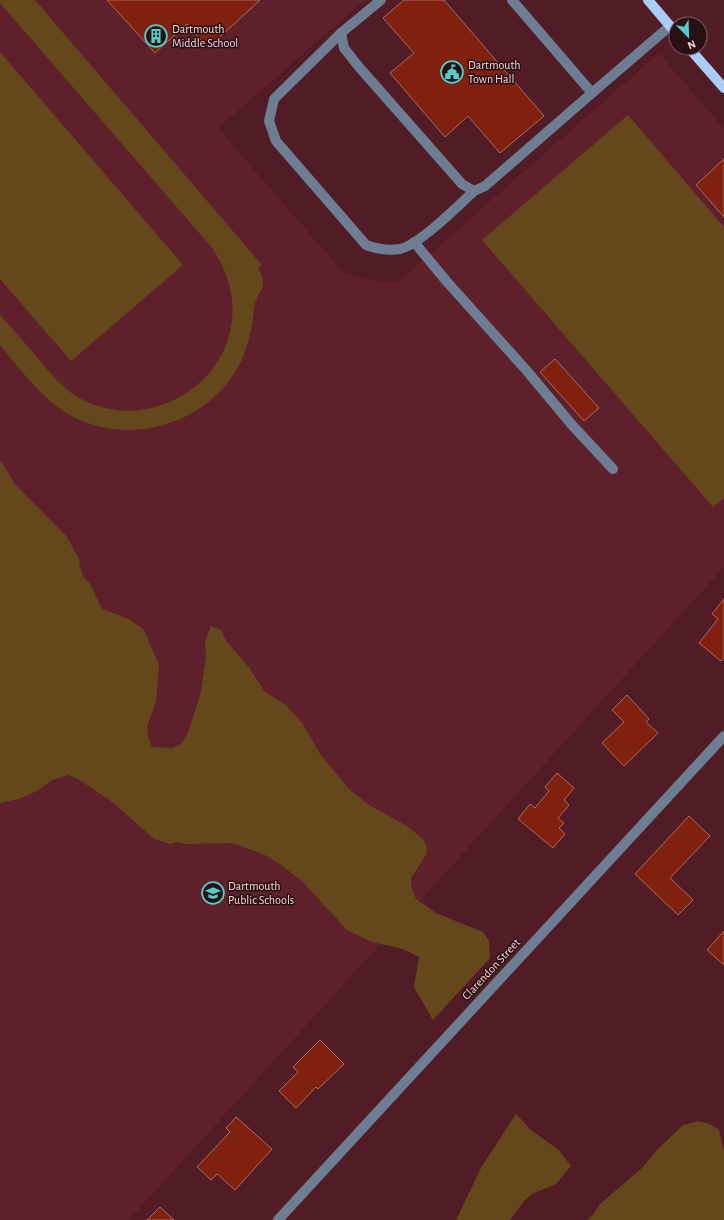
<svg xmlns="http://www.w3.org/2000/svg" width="724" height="1220" viewBox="0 0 724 1220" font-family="'Alegreya Sans',sans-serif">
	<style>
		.built { fill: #5e202b }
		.green { fill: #65471c }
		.building { fill: #80200e; stroke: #a96c60 }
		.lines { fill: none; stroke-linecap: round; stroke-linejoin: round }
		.minor { stroke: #6e7e92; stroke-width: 10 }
		.major { stroke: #aaccf5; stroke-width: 10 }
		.labels { text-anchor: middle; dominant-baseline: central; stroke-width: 3; stroke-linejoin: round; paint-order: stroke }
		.poi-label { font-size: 12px; fill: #fcd8db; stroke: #281013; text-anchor: start }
		.street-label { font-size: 12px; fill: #fcd8db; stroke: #281013 }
	</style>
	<rect width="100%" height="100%" fill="#511c25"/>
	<!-- built -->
	<path class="built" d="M0 0H365L218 128 343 272 368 280 397 283 659 53 724 129V567L129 1220H0Z"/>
	<!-- green -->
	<g class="green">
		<path d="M0 0H35L262 265 258 268C271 290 255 291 254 310 252 326 249 342 243 357 215 423 129 450 68 414 40 397 21 370 0 345V315C12 328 24 342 36 356 50 373 64 391 85 401 155 434 240 378 232 300 230 281 223 265 213 249L0 3Z"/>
		<path d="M0 52 183 265 71 361 0 279Z"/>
		<path d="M628 115 724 227V498L713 507 482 240Z"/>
		<path d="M0 460 15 484 67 537 80 561 79 565 84 578 89 582 102 609 129 619 144 630 159 665 156 702 147 727 148 737 152 747 173 748 181 744 188 733 201 692 206 656 205 642 211 626 221 630 226 641 248 666 265 692 286 705 303 724 320 754 350 790 369 805 407 826 423 839 427 847 426 855 411 878V886L416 899 436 913 483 932 489 941 490 958 433 1020 414 987 419 957 403 949 372 942 347 930 302 881 281 865 263 854 232 843 187 844 176 842 171 844 154 839 111 801 78 779 68 775 52 780 37 791 19 799 0 803Z"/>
		<path d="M516 1114 531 1130 559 1150 571 1166 556 1184 532 1194 525 1200 510 1220H456L482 1166Z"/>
		<path d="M698 1121 710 1124 719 1130 724 1150V1220H587L593 1215 599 1205 642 1168 656 1151 683 1125Z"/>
	</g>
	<!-- building -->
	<g class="building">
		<path d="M107 0H260L208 48 187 24 155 53Z"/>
		<path d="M404 0H444L544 116 500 153 468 116 445 137 390 73 414 53 383 18Z"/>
		<path d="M724 159V217L696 185Z"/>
		<path d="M555 359 599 408 584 421 540 372Z"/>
		<path d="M724 599V658L721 661 699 643 718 619 712 614Z"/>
		<path d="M627 695 649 719 646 722 658 733 624 766 602 743 624 722 612 710Z"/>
		<path d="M557 773 574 788 564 800 569 805 558 818 564 823 559 828 565 834 553 848 518 819 530 804 535 808 549 791 545 787Z"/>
		<path d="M689 816 710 836 670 878 693 900 678 915 635 874Z"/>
		<path d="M724 931V965L707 950Z"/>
		<path d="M320 1040 344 1064 318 1089 316 1087 296 1108 279 1091 298 1072 293 1067Z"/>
		<path d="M236 1117 272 1149 235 1190 217 1174 211 1180 197 1167 230 1132 226 1128Z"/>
		<path d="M160 1207 174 1220H147Z"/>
	</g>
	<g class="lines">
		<!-- minor -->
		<g class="minor">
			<path d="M381 0 341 33 344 48 359 67 462 184 474 191 485 186 592 93"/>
			<path d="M512 0 592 93 670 26"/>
			<path d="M341 33 274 99 269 121 276 141 366 245C377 249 388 251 400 249 419 245 458 206 474 191"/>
			<path d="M414 242 448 283 527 371 572 425 613 469"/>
			<path d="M278 1220 724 736"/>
		</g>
		<!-- major -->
		<g class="major">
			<path d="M648 0 676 33"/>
			<path d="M689 48 724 88"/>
		</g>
	</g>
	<!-- icons -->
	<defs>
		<g id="building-ring" transform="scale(1.15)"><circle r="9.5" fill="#281013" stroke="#53cdca" stroke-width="1.5"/><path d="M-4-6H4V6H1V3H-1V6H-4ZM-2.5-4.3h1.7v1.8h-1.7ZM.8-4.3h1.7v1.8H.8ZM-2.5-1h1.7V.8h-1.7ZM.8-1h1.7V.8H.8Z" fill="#53cdca"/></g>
		<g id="civic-ring" transform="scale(1.15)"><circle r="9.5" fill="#281013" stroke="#53cdca" stroke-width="1.5"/><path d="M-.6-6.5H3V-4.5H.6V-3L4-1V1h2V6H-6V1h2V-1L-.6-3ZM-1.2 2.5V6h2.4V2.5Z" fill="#53cdca"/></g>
		<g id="school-ring" transform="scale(1.15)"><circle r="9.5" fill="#281013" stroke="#53cdca" stroke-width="1.5"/><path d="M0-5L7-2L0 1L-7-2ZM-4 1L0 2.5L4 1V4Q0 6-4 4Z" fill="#53cdca"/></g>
	</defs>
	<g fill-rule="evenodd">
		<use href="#building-ring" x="156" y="36"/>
		<use href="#civic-ring" x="452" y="72"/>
		<use href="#school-ring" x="213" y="893"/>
	</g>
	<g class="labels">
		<!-- poi labels -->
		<g class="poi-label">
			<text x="172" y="29">Dartmouth<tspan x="172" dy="14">Middle School</tspan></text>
			<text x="468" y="65">Dartmouth<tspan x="468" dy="14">Town Hall</tspan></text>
			<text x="228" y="886">Dartmouth<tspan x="228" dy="14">Public Schools</tspan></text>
		</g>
		<!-- street labels -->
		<g class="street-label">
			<text transform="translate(491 969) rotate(-47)">Clarendon Street</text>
		</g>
	</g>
	<!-- north arrow -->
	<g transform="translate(688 36) rotate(157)"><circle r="19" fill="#281013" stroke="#7d6063"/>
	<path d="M0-3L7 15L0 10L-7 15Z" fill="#53cdca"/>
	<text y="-6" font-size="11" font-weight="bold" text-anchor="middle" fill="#fcd8db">N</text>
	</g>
</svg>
